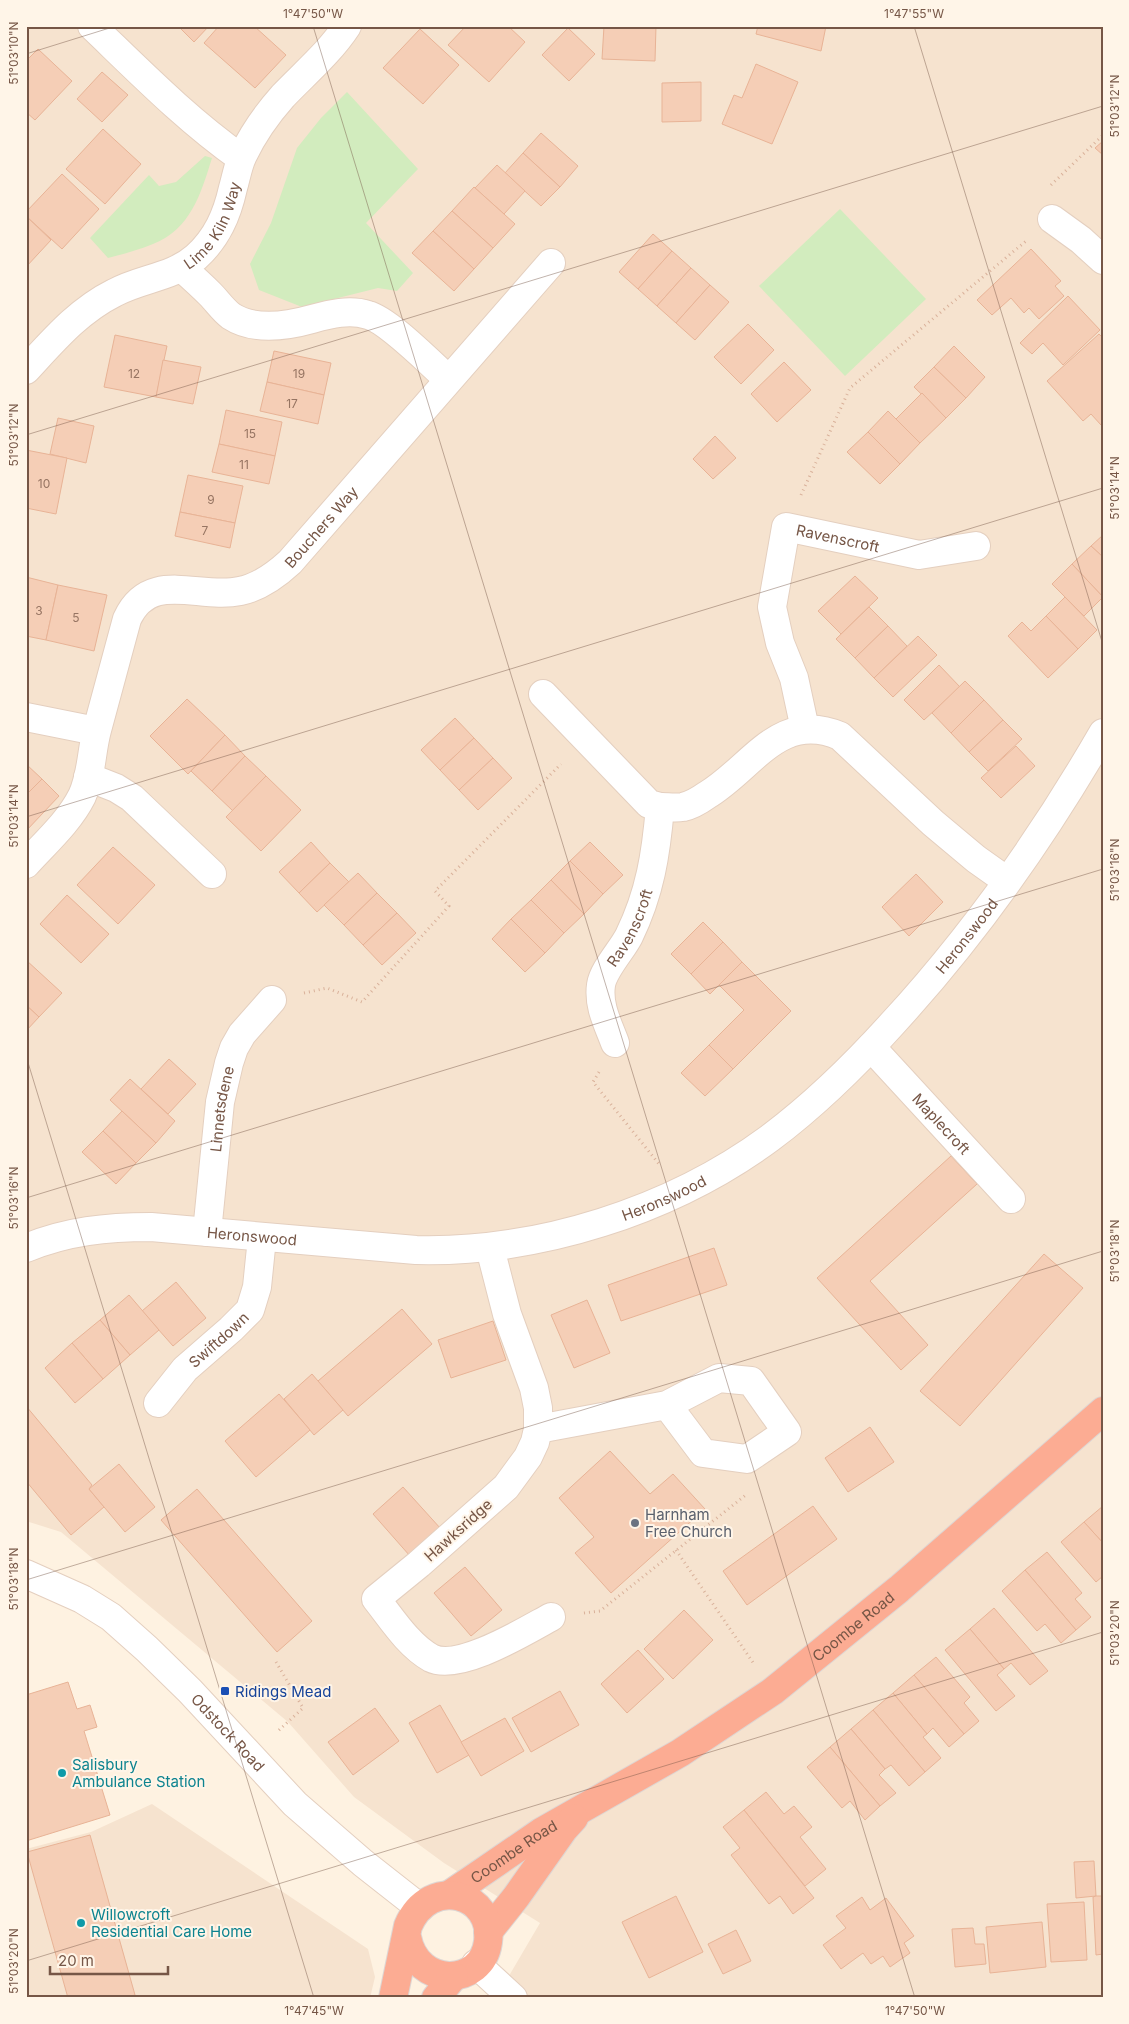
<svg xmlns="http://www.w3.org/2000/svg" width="1129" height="2024" viewBox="0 0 1129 2024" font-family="Inter,sans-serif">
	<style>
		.residential { fill: #f6e3cf }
		.green { fill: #d2ecbe }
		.building { fill: #f5ceb6; stroke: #e8b396 }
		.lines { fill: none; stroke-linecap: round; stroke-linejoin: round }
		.minor-casing { stroke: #e4cfbf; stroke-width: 30 }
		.highway-casing { stroke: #ded6d3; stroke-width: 30 }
		.path { stroke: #d9b19a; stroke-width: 3; stroke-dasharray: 1 4; stroke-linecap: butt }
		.minor { stroke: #fff; stroke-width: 28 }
		.highway { stroke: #fcac93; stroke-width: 28 }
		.ticks { fill: none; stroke: #765646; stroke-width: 1; stroke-opacity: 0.45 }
		.worship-dot { fill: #6b7280; stroke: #fff5e8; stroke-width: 2 }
		.transit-dot { fill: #1a4fb4; stroke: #fff5e8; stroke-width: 2 }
		.culture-dot { fill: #0f9aa8; stroke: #fff5e8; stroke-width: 2 }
		.labels { text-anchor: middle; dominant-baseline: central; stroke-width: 4; stroke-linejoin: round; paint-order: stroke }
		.number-label { font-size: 12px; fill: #967462 }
		.street-label { font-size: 15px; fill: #765646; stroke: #fff5e8 }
		.worship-label { font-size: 15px; fill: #5b616d; stroke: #fff5e8; text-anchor: start }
		.transit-label { font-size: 15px; fill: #164399; stroke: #fff5e8; text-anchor: start }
		.culture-label { font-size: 15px; fill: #0d838f; stroke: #fff5e8; text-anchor: start }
		.neatline { fill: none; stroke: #765646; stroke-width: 2 }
		.ticks-label { font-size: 12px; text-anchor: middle; fill: #765646 }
	</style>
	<rect width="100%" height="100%" fill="#fef2e1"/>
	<!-- residential -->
	<g class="residential">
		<path d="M32 26H1103V1998H496L540 1923 444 1863 354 1797 288 1722 61 1532 26 1521V33Z"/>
		<path d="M152 1804 368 1949 375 1977 370 1998H26V1849L91 1832Z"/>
	</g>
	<!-- green -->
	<g class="green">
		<path d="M347 92 418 169 366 223 413 273 397 291 378 288 302 307 259 290 250 264 271 223 297 148 321 118Z"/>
		<path d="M205 156 212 158C201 193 191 229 153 244 139 250 123 254 108 258L90 238 149 175 159 186 176 182Z"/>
		<path d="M840 209 926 299 845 376 759 286Z"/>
	</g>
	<!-- building -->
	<g class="building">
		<path d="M178 26H209L194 42Z"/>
		<path d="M219 26H254L286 55 255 88 204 43Z"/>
		<path d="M466 26H508L525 42 489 82 448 45Z"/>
		<path d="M604 26H656L655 61 602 59Z"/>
		<path d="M758 26H826L821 51 756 34Z"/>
		<path d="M568 28 595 54 569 81 542 55Z"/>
		<path d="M420 29 459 65 423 104 383 68Z"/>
		<path d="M38 49 72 81 35 120 26 112V61Z"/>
		<path d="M756 64 798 82 772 144 722 124 734 95 742 98Z"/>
		<path d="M102 72 128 95 102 122 77 99Z"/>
		<path d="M701 82V121L662 122V83Z"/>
		<path d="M103 129 141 164 105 204 66 169Z"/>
		<path d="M541 133 578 166 560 187 523 153Z"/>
		<path d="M1103 141V155L1095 148Z"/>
		<path d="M523 153 560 187 541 206 505 173Z"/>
		<path d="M497 165 525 191 504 214 475 188Z"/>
		<path d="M62 174 99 209 62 249 26 216V212Z"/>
		<path d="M474 187 515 224 493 248 452 211Z"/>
		<path d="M452 211 493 248 474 269 433 231Z"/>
		<path d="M26 216 51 240 26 267Z"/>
		<path d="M433 231 474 269 454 291 412 253Z"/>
		<path d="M653 234 672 251 638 289 619 272Z"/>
		<path d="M1031 249 1061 281 1055 286 1064 296 1039 319 1029 308 1024 313 1011 298 992 315 977 300Z"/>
		<path d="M672 251 691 268 657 306 638 289Z"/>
		<path d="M691 268 710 285 676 323 657 306Z"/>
		<path d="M710 285 729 302 695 340 676 323Z"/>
		<path d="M1068 296 1100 330 1063 365 1043 343 1032 354 1020 343Z"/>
		<path d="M748 324 774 350 741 384 714 357Z"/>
		<path d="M1099 334 1103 338V423L1101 425 1091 414 1083 421 1047 381Z"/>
		<path d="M115 335 167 346 156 397 104 387Z"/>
		<path d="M954 346 985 377 966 398 934 367Z"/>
		<path d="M274 351 331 363 324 395 267 382Z"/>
		<path d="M163 360 201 367 193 404 156 397Z"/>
		<path d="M784 362 811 390 777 422 751 394Z"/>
		<path d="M934 367 966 398 946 418 914 387Z"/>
		<path d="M267 382 324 395 318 424 260 411Z"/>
		<path d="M922 393 946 418 920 443 896 419Z"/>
		<path d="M226 410 282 422 275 456 219 444Z"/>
		<path d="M888 411 920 443 900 464 868 432Z"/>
		<path d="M58 418 94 426 86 463 50 454Z"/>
		<path d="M868 432 900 464 880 484 847 452Z"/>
		<path d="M715 436 736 458 713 479 693 459Z"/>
		<path d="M219 444 275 456 269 484 212 472Z"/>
		<path d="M26 450 67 458 56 514 26 508Z"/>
		<path d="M188 475 243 486 235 523 180 512Z"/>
		<path d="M180 512 235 523 230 548 175 536Z"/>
		<path d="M1103 535V557L1091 546Z"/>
		<path d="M1091 546 1103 557V597L1072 564Z"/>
		<path d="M1072 564 1103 597 1084 616 1052 584Z"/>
		<path d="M855 576 878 598 841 634 818 611Z"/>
		<path d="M26 577 58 585 46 640 26 636Z"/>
		<path d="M58 585 107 595 94 651 46 640Z"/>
		<path d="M1065 597 1097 630 1078 649 1046 616Z"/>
		<path d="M869 607 888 626 855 658 836 639Z"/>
		<path d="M1046 616 1078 649 1048 678 1008 636 1022 622 1031 631Z"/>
		<path d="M888 626 907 646 874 678 855 658Z"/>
		<path d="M918 636 937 655 893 697 874 678Z"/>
		<path d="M939 665 960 687 924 720 904 700Z"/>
		<path d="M965 681 984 700 951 733 932 713Z"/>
		<path d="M187 699 225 735 188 774 150 736Z"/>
		<path d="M984 700 1003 720 969 752 951 733Z"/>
		<path d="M455 718 474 738 440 770 421 750Z"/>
		<path d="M1003 720 1022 739 988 771 969 752Z"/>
		<path d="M225 735 245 756 212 791 191 771Z"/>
		<path d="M474 738 493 758 459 790 440 770Z"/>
		<path d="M1016 746 1035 766 1001 798 981 778Z"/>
		<path d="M245 756 266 776 233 811 212 791Z"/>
		<path d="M493 758 512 778 478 810 459 790Z"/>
		<path d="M26 764 42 779 26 795Z"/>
		<path d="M266 776 301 810 261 851 226 817Z"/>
		<path d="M42 779 59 796 26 831V795Z"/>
		<path d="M311 842 330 863 299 893 279 872Z"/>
		<path d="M590 842 623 875 603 894 570 861Z"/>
		<path d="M113 847 155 885 118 924 77 885Z"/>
		<path d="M570 861 603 894 584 914 551 880Z"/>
		<path d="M330 863 349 882 317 912 299 893Z"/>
		<path d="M358 873 377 893 344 925 324 905Z"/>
		<path d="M916 874 943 902 909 936 882 907Z"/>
		<path d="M551 880 584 914 564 933 531 900Z"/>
		<path d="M377 893 397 913 363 945 344 925Z"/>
		<path d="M67 895 109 934 81 963 40 924Z"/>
		<path d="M531 900 564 933 545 953 511 919Z"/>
		<path d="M397 913 416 933 382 965 363 945Z"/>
		<path d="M511 919 545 953 525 972 492 939Z"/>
		<path d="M703 922 723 942 691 974 671 954Z"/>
		<path d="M723 942 742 962 710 994 691 974Z"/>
		<path d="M26 960 62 993 39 1017 26 1005Z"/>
		<path d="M742 962 791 1011 733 1069 709 1045 744 1010 719 985Z"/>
		<path d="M26 1005 39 1017 26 1031Z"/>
		<path d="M709 1045 733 1069 705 1096 681 1073Z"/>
		<path d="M169 1059 196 1084 168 1114 141 1089Z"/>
		<path d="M130 1079 175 1121 156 1143 110 1100Z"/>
		<path d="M122 1111 156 1143 136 1163 103 1131Z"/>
		<path d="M103 1131 136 1163 116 1184 82 1152Z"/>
		<path d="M951 1156 977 1184 870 1281 928 1345 901 1370 817 1278Z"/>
		<path d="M714 1248 727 1285 621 1321 608 1285Z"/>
		<path d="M1044 1254 1083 1288 960 1426 920 1391Z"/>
		<path d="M176 1282 206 1318 173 1346 142 1311Z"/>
		<path d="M129 1295 159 1330 130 1355 100 1320Z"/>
		<path d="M587 1300 610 1353 574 1368 551 1315Z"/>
		<path d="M402 1309 432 1344 348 1416 318 1381Z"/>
		<path d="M100 1320 130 1355 103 1379 72 1343Z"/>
		<path d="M493 1321 506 1360 451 1378 438 1340Z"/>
		<path d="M72 1343 103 1379 75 1403 45 1368Z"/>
		<path d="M312 1374 343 1410 314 1435 284 1399Z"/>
		<path d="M279 1394 310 1430 256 1477 225 1441Z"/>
		<path d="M26 1406 92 1485 89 1489 104 1507 71 1535 26 1481Z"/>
		<path d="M870 1427 894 1462 848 1492 825 1458Z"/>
		<path d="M610 1451 650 1494 673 1474 705 1509 611 1593 575 1553 594 1537 559 1498Z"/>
		<path d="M119 1464 155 1507 125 1532 89 1489Z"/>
		<path d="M403 1487 441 1529 410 1556 373 1514Z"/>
		<path d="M197 1489 312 1621 277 1652 161 1520Z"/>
		<path d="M813 1506 837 1539 747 1605 723 1571Z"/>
		<path d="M1103 1506V1543L1084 1522Z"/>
		<path d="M1084 1522 1103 1543V1576L1096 1582 1061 1542Z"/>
		<path d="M1047 1552 1082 1593 1075 1599 1091 1617 1076 1630 1025 1570Z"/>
		<path d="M465 1567 502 1610 471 1636 434 1593Z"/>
		<path d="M1025 1570 1076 1630 1061 1643 1045 1624 1037 1631 1002 1591Z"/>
		<path d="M994 1608 1048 1671 1030 1685 1011 1663 1004 1669 970 1629Z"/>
		<path d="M684 1610 713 1640 673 1679 644 1649Z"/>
		<path d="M970 1629 1004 1669 997 1675 1015 1696 996 1711 945 1650Z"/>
		<path d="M638 1650 664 1679 627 1713 601 1684Z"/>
		<path d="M936 1657 970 1697 964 1703 979 1721 964 1734 914 1675Z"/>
		<path d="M914 1675 964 1734 949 1747 933 1728 927 1734 893 1693Z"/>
		<path d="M68 1682 77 1709 90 1705 97 1727 84 1731 110 1815 26 1841V1695Z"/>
		<path d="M560 1691 579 1725 531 1752 512 1718Z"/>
		<path d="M893 1693 927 1734 923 1737 941 1758 925 1772 873 1710Z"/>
		<path d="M440 1705 469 1755 437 1773 409 1723Z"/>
		<path d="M375 1708 399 1741 353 1775 328 1742Z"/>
		<path d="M873 1710 925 1772 909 1786 891 1765 885 1769 851 1729Z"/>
		<path d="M505 1718 524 1751 481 1776 461 1742Z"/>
		<path d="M851 1729 885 1769 879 1775 896 1793 880 1806 830 1747Z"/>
		<path d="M830 1747 880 1806 865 1820 850 1801 842 1808 807 1767Z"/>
		<path d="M766 1792 784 1814 794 1806 812 1827 800 1837 826 1869 805 1886 744 1810Z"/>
		<path d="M744 1810 814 1898 793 1914 780 1896 769 1904 731 1855 740 1848 723 1827Z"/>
		<path d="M90 1835 135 1995 123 1998H68L27 1852Z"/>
		<path d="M1094 1861 1096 1896 1076 1898 1074 1862Z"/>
		<path d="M676 1896 703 1952 649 1978 622 1922Z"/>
		<path d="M1096 1896H1103V1954L1096 1955 1093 1897Z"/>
		<path d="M862 1897 870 1910 886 1898 914 1936 904 1943 910 1953 890 1967 883 1956 871 1964 863 1953 841 1969 823 1945 846 1928 836 1916Z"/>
		<path d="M1084 1902 1087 1960 1051 1962 1047 1904Z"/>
		<path d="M1042 1922 1046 1967 990 1973 986 1927Z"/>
		<path d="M973 1928 975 1944H984L986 1964 955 1967 952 1929Z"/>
		<path d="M736 1930 751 1961 723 1974 708 1944Z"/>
	</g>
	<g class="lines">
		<!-- minor casing -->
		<g class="minor-casing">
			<g id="minor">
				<path d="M92 26C140 72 187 120 241 158"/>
				<path d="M1052 219 1081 240 1103 260"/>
				<path d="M182 268C191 276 201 285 210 294 217 301 223 310 231 316 254 331 287 326 312 319 330 314 350 309 368 315 388 320 431 364 448 379"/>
				<path id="s1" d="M26 370C53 341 78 311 114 293 141 278 172 278 196 257 217 238 227 215 233 188 236 178 238 165 243 155 253 134 267 114 283 96 304 74 330 52 347 26"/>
				<path d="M543 694 649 804 660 807"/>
				<path d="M26 717 96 731"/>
				<path id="s2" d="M805 729 794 678 780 643 772 607 786 527 919 555 976 546"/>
				<path d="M88 777 116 788 132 798 212 874"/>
				<path id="s3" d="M26 864C45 843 69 822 82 796 92 775 91 752 97 730 107 693 117 656 127 619 150 569 199 600 240 591 260 587 276 575 290 562L551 263"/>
				<path id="s4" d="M615 1043C608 1024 598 1006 601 985 603 970 622 950 629 936 650 893 656 854 660 807 668 807 676 808 683 807 692 805 700 800 707 795 752 768 779 710 840 736L933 823 976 859 1007 881"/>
				<path id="s5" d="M871 1047 1011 1199"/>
				<path id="s6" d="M207 1232 220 1102 229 1063 234 1048 242 1034 272 1000"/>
				<path id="s7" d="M26 1248C67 1231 107 1227 151 1227L416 1250C538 1253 671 1211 770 1138 814 1105 855 1065 892 1024 973 936 1043 837 1103 733"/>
				<path d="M490 1248 507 1314 534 1388 538 1408V1429L535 1442 528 1457 506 1487 419 1564 376 1599C392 1619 408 1645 431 1658 459 1672 525 1631 551 1617"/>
				<path id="s8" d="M158 1403 185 1369 231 1329 250 1310 257 1287 262 1238"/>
				<path d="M538 1429 667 1405 703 1453 747 1459 787 1432 751 1381 719 1378 667 1405"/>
				<path id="s9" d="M26 1574 82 1599 111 1617 147 1649 190 1691 295 1804 363 1863 419 1907"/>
				<path d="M476 1964 513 1998"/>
			</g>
		</g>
		<!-- highway casing -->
		<g class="highway-casing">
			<g id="highway">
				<path id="s10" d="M449 1895 541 1832 680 1753 773 1691 899 1589 1103 1411"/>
				<path d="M488 1932 516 1897 564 1829 574 1818"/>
				<path d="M393 1998 408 1926C430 1874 495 1894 488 1942 482 1987 417 1989 407 1937"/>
				<path d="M436 1998 454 1976"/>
			</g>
		</g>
		<!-- path -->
		<g class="path">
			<path d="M1051 185 1103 135"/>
			<path d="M801 495 850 388 1026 241"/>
			<path d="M304 993 327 988 362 1002 449 906 435 891 561 764"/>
			<path d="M599 1072 593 1082 659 1164"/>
			<path d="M676 1550 754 1664"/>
			<path d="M584 1613 600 1611 747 1494"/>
			<path d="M276 1662 303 1708 277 1732"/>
		</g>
		<!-- minor -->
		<use href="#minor" class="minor"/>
		<!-- highway -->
		<use href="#highway" class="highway"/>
	</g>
	<!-- ticks -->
	<path class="ticks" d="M313 26 915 1998M914 26 1103 645M26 54 116 26M26 435 1103 106M26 817 1103 488M26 1056 314 1998M26 1198 1103 869M26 1580 1103 1251M26 1961 1103 1632"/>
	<!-- markers -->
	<circle class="worship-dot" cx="635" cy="1523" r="5"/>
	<rect class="transit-dot" x="220" y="1686" width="10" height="10" rx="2.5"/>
	<g class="culture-dot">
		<circle cx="62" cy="1773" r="5"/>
		<circle cx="81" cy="1923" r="5"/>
	</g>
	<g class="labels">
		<!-- number labels -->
		<g class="number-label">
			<text x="134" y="373">12</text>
			<text x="299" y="373">19</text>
			<text x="292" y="403">17</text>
			<text x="250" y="433">15</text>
			<text x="244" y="464">11</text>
			<text x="44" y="483">10</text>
			<text x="211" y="499">9</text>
			<text x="205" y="530">7</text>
			<text x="39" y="610">3</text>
			<text x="76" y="617">5</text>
		</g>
		<!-- street labels -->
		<g class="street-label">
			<text stroke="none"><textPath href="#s1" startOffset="244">Lime Kiln Way</textPath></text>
			<text stroke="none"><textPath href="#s3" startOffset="502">Bouchers Way</textPath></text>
			<text stroke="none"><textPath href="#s2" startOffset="261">Ravenscroft</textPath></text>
			<text stroke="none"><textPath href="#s4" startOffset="125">Ravenscroft</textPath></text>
			<text stroke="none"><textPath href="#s7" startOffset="1054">Heronswood</textPath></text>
			<text stroke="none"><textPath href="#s6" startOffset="124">Linnetsdene</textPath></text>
			<text stroke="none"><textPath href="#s5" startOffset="104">Maplecroft</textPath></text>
			<text stroke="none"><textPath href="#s7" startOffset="649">Heronswood</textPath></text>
			<text stroke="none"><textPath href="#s7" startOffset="229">Heronswood</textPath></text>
			<text stroke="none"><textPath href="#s8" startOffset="88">Swiftdown</textPath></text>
			<text transform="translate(458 1530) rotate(-42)">Hawksridge</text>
			<text stroke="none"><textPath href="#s10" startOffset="486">Coombe Road</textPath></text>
			<text stroke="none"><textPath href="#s9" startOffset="260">Odstock Road</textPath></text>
			<text stroke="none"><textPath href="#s10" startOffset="78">Coombe Road</textPath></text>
		</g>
		<!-- worship labels -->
		<g class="worship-label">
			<text x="645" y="1514">Harnham<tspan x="645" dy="17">Free Church</tspan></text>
		</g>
		<!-- transit labels -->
		<g class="transit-label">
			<text x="235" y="1691">Ridings Mead</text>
		</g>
		<!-- culture labels -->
		<g class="culture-label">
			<text x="72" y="1764">Salisbury<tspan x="72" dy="17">Ambulance Station</tspan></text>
			<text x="91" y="1914">Willowcroft<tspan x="91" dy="17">Residential Care Home</tspan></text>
		</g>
	</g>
	<!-- border -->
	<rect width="1129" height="2024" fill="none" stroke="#fff5e8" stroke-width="55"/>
	<!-- scale -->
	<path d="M50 1966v8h118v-8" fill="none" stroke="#765646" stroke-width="2.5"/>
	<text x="58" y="1966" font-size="15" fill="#765646" stroke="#fff5e8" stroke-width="4" paint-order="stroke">20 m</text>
	<rect x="28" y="28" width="1074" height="1968" class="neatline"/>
	<g class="ticks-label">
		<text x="313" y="18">1°47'50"W</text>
		<text x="914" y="18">1°47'55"W</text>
		<text transform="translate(14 53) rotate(-90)" y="4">51°03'10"N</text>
		<text transform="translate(1115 106) rotate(-90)" y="4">51°03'12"N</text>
		<text transform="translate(14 435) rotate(-90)" y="4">51°03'12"N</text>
		<text transform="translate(1115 488) rotate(-90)" y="4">51°03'14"N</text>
		<text transform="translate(14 816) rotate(-90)" y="4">51°03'14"N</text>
		<text transform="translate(1115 870) rotate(-90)" y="4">51°03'16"N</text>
		<text transform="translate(14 1198) rotate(-90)" y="4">51°03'16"N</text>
		<text transform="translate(1115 1251) rotate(-90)" y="4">51°03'18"N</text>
		<text transform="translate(14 1579) rotate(-90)" y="4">51°03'18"N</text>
		<text transform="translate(1115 1633) rotate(-90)" y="4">51°03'20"N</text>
		<text transform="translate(14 1961) rotate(-90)" y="4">51°03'20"N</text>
		<text x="314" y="2015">1°47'45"W</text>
		<text x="915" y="2015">1°47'50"W</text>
	</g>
</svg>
